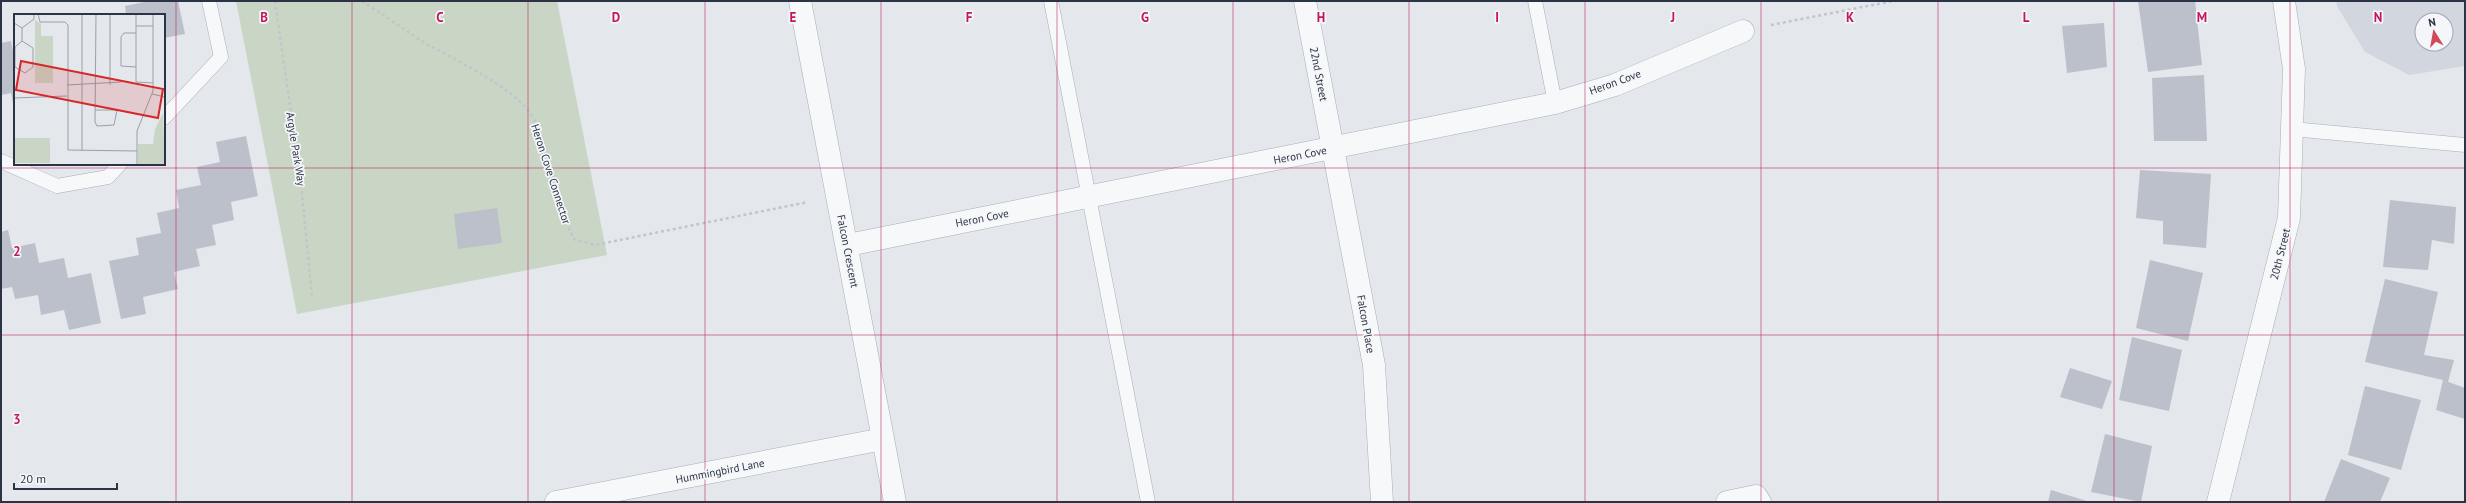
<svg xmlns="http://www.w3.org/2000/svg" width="2466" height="503" viewBox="0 0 2466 503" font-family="'PT Sans',sans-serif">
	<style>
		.built { fill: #d2d6de; fill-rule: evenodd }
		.green { fill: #c9d6c5 }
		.building { fill: #bbc0ca }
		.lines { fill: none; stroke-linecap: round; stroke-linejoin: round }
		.service-casing { stroke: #a9aeb7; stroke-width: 15 }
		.minor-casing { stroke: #a9aeb7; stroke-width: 23 }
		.path { stroke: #c2c5cb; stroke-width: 2.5; stroke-dasharray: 3 3; stroke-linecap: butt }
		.service { stroke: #f7f8fa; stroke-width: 14 }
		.minor { stroke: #f7f8fa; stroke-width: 22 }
		.grid { fill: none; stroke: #c2185b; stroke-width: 1; stroke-opacity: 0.55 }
		.labels { text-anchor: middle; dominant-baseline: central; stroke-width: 3.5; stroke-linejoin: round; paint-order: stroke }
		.street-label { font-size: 11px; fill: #2b3445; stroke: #f4f6f9 }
		.inset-road { fill: none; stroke: #9a9fa9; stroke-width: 1 }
		.view { fill: #d62828; fill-opacity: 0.15; stroke: #d62828; stroke-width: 2 }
		.inset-edge { fill: none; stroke: #2b3445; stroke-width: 2 }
		.grid-label { font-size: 13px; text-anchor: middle; font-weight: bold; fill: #c2185b; stroke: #f4f6f9; stroke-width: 3.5; stroke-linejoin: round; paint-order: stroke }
	</style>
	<rect width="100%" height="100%" fill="#e4e7ec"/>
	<!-- built -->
	<path class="built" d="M2336 1H2465V66L2409 75 2365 52 2337 6ZM2422 20H2446V44H2422Z"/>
	<!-- green -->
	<path class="green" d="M236 1H557L607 255 297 314Z"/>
	<!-- building -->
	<g class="building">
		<path d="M149 1H178L185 34 164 38V15H126L125 6Z"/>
		<path d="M2138 1H2195L2202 65 2148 72Z"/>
		<path d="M2104 23 2107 67 2067 73 2062 26Z"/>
		<path d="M11 41 15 61 14 108 11 93 1 95V43Z"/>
		<path d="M2204 75 2207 141H2154L2152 78Z"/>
		<path d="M246 136 258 196 231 202 234 220 212 225 216 245 196 249 200 266 174 272 178 289 143 297 146 314 121 319 109 261 139 255 136 238 161 233 157 213 179 208 176 190 201 185 197 167 220 162 216 142Z"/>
		<path d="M2140 170 2211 174 2206 248 2163 244V221L2136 218Z"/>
		<path d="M2390 200 2456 207 2454 244 2432 240 2428 270 2383 267Z"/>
		<path d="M497 208 502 243 458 249 454 214Z"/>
		<path d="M8 230 12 248 35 243 39 263 64 258 68 278 91 273 101 323 69 330 64 310 41 315 38 295 15 299 12 287 1 289V232Z"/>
		<path d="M2150 260 2203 273 2188 341 2136 328Z"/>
		<path d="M2385 279 2438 292 2424 355 2454 360 2448 382 2443 380 2465 388V419L2436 410 2443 380 2365 362Z"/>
		<path d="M2132 337 2182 350 2169 411 2119 400Z"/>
		<path d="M2070 368 2112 381 2102 409 2060 397Z"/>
		<path d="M2365 386 2421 400 2401 470 2348 455Z"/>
		<path d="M2105 434 2152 446 2141 502 2091 492Z"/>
		<path d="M2341 459 2390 478 2380 502H2324Z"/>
		<path d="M2051 490 2090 502H2048Z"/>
	</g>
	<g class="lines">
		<!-- service casing -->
		<g class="service-casing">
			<g id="service">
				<path d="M1051 1 1148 502"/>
				<path d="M1535 1 1555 103"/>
				<path d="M164 118 221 57 209 1"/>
				<path d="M2292 129 2465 145"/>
				<path d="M1 161 57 186 108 177 120 164"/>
			</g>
		</g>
		<!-- minor casing -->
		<g class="minor-casing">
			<g id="minor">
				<path d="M800 1 895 502"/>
				<path d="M1305 1 1374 365 1382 502"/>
				<path d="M848 245 1555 103 1615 85 1743 31"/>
				<path d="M556 502 883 439"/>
				<path d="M1727 502 1756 496 1760 502"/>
				<path d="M2218 502 2289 218 2294 69 2284 1"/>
			</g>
		</g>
		<!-- path -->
		<g class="path">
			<path d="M275 1 301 182 312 297"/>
			<path d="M362 1C382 14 401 27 420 40 450 58 518 88 534 119 553 156 554 201 574 239L595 245 808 202"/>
			<path d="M1771 25 1893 1"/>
		</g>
		<!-- service -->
		<use href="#service" class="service"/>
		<!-- minor -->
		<use href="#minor" class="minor"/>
	</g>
	<!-- grid -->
	<path class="grid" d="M176 1V502M352 1V502M528 1V502M705 1V502M881 1V502M1057 1V502M1233 1V502M1409 1V502M1585 1V502M1761 1V502M1938 1V502M2114 1V502M2290 1V502M1 168H2465M1 335H2465"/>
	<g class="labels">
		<!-- street labels -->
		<g class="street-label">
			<text transform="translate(1319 74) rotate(79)">22nd Street</text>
			<text transform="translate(1615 82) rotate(-20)">Heron Cove</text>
			<text transform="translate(296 149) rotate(81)">Argyle Park Way</text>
			<text transform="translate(1300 155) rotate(-11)">Heron Cove</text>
			<text transform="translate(551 174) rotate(72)">Heron Cove Connector</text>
			<text transform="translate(982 218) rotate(-11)">Heron Cove</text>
			<text transform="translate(848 251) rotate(79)">Falcon Crescent</text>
			<text transform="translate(2280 254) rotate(-76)">20th Street</text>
			<text transform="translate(1366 324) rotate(80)">Falcon Place</text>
			<text transform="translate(720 471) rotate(-11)">Hummingbird Lane</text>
		</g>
	</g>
	<!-- overview -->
	<g transform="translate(14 14)">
		<rect width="151" height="151" fill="#e4e7ec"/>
		<path d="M21 6 27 10V22H39V69H21ZM149 99 151 151H124V130H139L141 115ZM0 124H36V149H0Z" fill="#c9d6c5"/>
		<path class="inset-road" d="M24 0 26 8H51L54 11V136L123 137M96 0V71M122 0V68L139 69M0 9 8 14 20 5V0M122 12H139M8 14V27L1 33V53L11 59 19 53V34L8 27M122 19H110L107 23V52L122 53M53 71 107 68M138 80 151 83M0 84 53 82M81 96H103L100 111 83 112 81 108 82 0M68 137V0M123 151V117L139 77V0"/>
		<path class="view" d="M7 47 149 75 144 104 2 76Z"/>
		<rect width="151" height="151" class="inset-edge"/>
	</g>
	<g class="grid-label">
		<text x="264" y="22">B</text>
		<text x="440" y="22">C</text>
		<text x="616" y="22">D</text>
		<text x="793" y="22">E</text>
		<text x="969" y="22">F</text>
		<text x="1145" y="22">G</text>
		<text x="1321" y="22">H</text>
		<text x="1497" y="22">I</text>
		<text x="1673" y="22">J</text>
		<text x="1850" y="22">K</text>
		<text x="2026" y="22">L</text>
		<text x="2202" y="22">M</text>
		<text x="2378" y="22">N</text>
		<text x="17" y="256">2</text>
		<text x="17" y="424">3</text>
	</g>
	<!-- border -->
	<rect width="2466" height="503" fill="none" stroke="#2b3445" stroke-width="4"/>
	<!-- north arrow -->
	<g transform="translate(2434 32) rotate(349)"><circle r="19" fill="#f4f6f9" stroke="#a4a8b1"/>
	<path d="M0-3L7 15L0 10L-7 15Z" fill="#d1495b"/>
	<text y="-6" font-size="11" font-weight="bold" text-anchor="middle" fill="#2b3445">N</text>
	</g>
	<!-- scale -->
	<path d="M14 483v6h103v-6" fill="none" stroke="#2b3445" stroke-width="2"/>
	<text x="20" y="483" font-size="12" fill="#2b3445" stroke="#f4f6f9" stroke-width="3" paint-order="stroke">20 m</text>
</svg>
